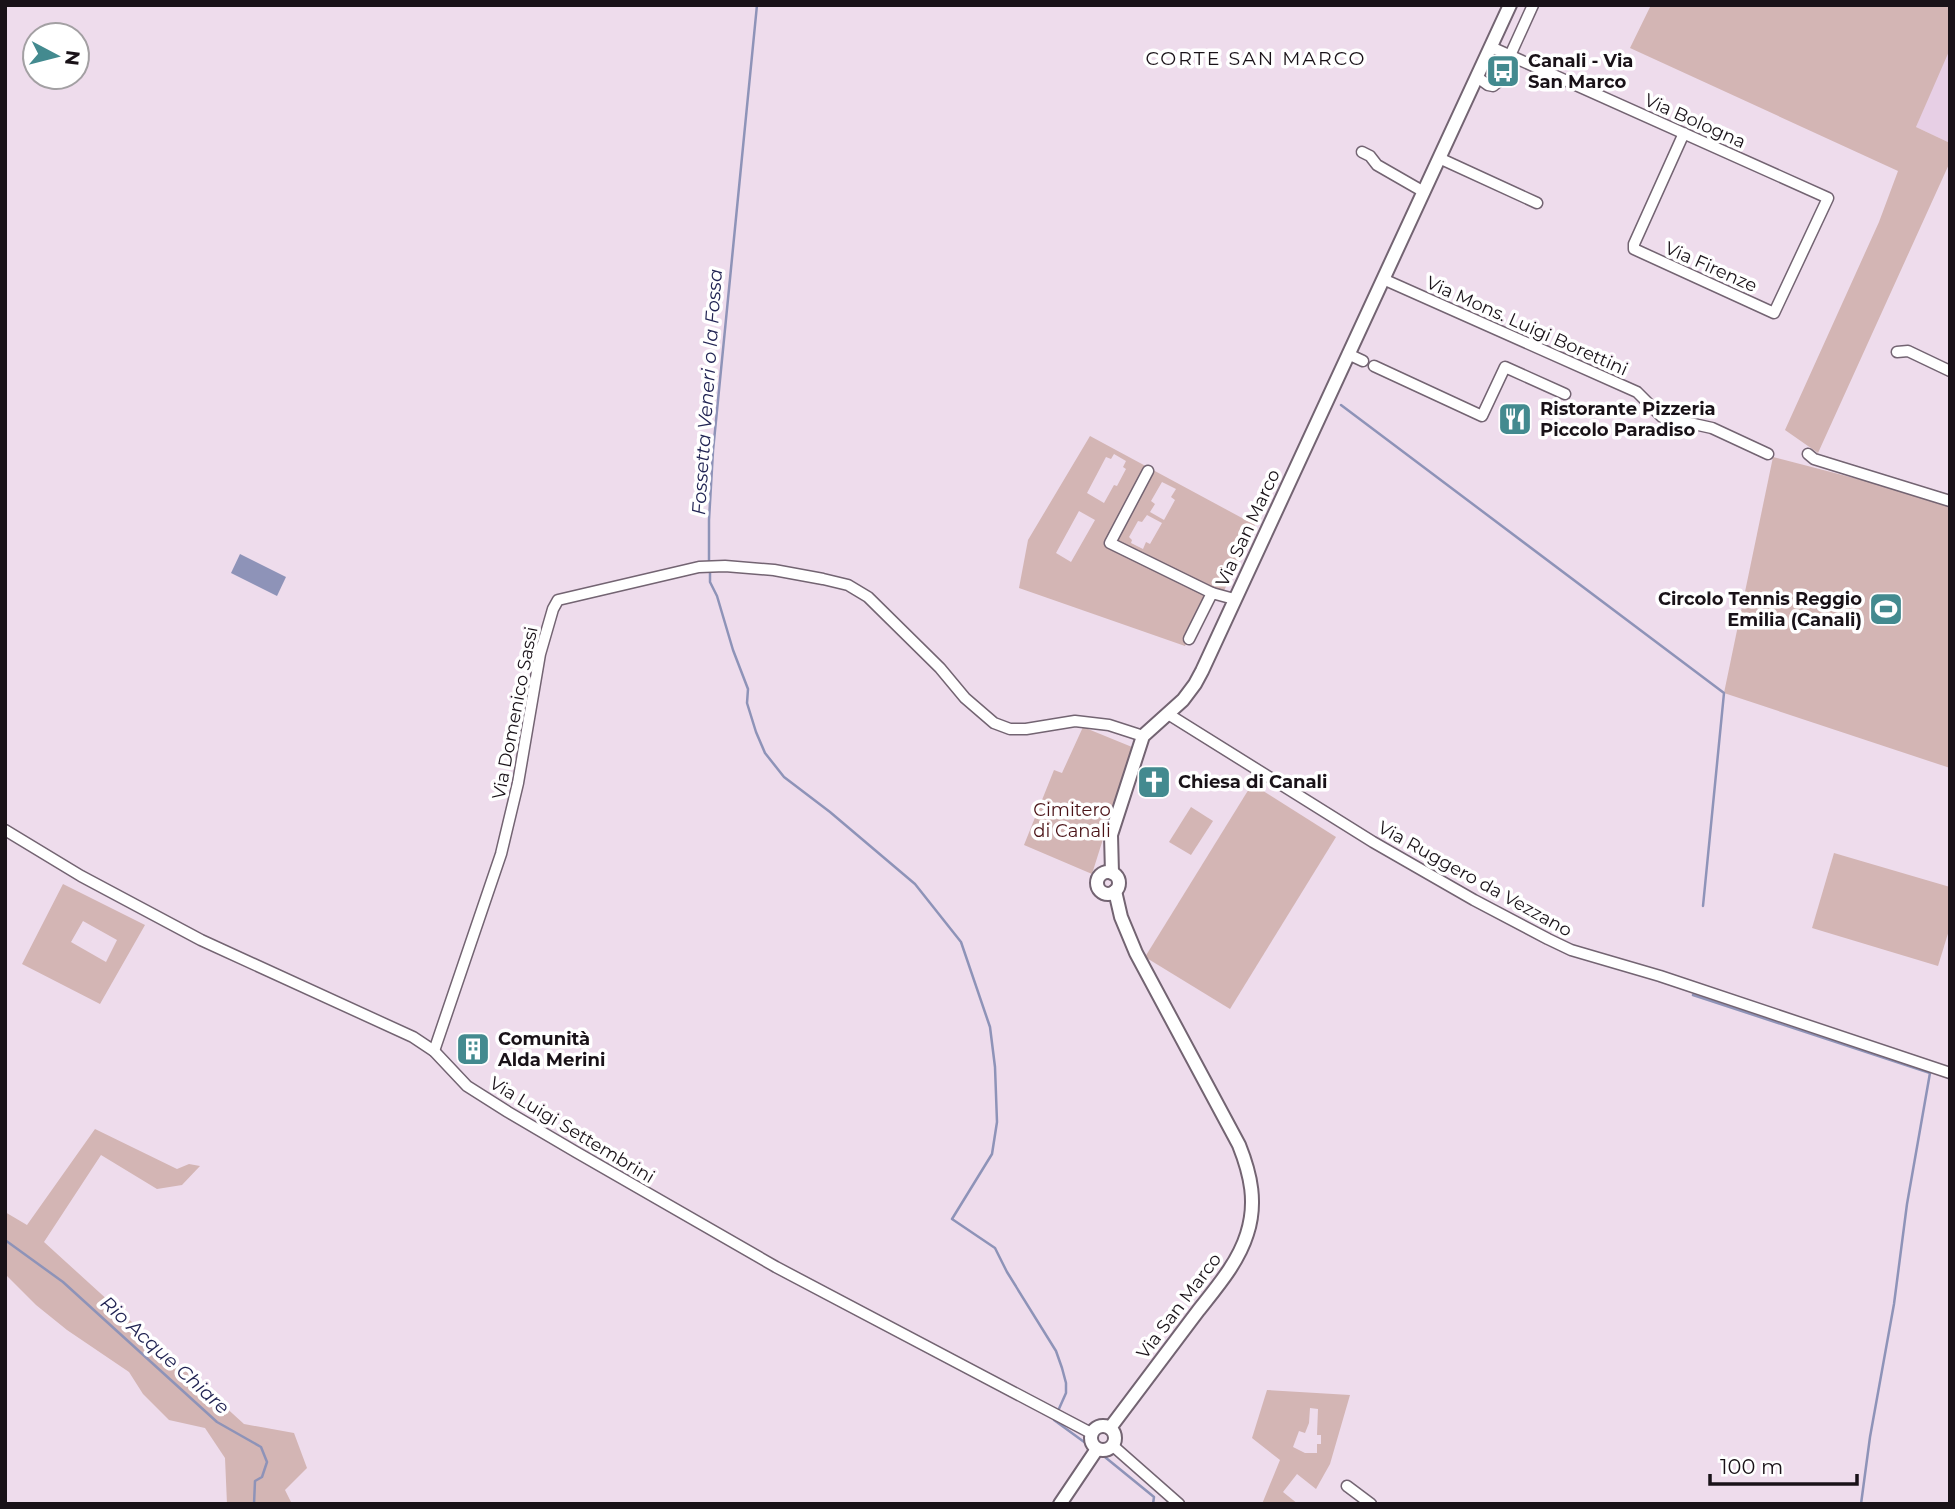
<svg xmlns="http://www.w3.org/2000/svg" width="1955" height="1509" viewBox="0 0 1955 1509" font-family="Montserrat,sans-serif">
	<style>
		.built { fill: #e7cfe5 }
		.green { fill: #d3b5b4; fill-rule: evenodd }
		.water { fill: #8e93b8 }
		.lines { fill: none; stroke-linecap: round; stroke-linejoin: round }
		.stream { stroke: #8e93b8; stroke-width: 2.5 }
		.minor-casing { stroke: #736472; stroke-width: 13 }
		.tertiary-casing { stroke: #736472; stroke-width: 16 }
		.minor { stroke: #fff; stroke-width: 10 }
		.tertiary { stroke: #fff; stroke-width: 12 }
		.labels { text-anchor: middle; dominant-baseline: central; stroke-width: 7; stroke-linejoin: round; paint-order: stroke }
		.poi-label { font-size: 18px; font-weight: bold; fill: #191218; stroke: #fff; text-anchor: start }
		.street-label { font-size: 18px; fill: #191218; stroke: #fff }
		.park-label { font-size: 18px; fill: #4b1317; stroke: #fff }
		.neighbourhood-label { font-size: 19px; letter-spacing: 2px; fill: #191218; stroke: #fff }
		.water-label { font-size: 19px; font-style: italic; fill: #222554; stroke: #fff }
	</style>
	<rect width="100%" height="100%" fill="#eedcec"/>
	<!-- built -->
	<path class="built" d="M1947 53 1950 54V143L1916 127Z"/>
	<!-- green -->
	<g class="green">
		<path d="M1651 5H1950V49L1916 127 1950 143V162L1818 453 1785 430 1879 222 1898 171 1630 48Z"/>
		<path d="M1090 436 1255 525 1222 595 1212 594 1185 646 1019 588 1028 540ZM1114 454 1126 461 1123 467 1126 469 1117 486 1114 485 1104 503 1087 493 1106 457 1111 459ZM1162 482 1176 489 1171 497 1175 500 1164 520 1150 512 1155 504 1151 501ZM1079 511 1095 520 1071 562 1056 553ZM1147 515 1162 523 1150 544 1146 542 1143 549 1131 543 1132 540 1129 537 1138 521 1142 522Z"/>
		<path d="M1773 457 1877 484 1950 507V768L1724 693Z"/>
		<path d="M1083 727 1132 747 1092 874 1024 845 1054 770 1062 773Z"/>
		<path d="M1252 784 1336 837 1230 1009 1145 957Z"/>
		<path d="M1191 807 1213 821 1191 855 1169 842Z"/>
		<path d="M1834 853 1950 887V927L1938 966 1812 928Z"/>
		<path d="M63 884 145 925 100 1004 22 964ZM83 921 117 940 106 962 71 942Z"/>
		<path d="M95 1129 177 1169 189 1164 200 1166 182 1185 157 1189 101 1155 44 1242 244 1424 294 1433 307 1468 285 1490 292 1504H227L225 1458 205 1428 169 1420 143 1394 129 1372 67 1330 36 1305 5 1274V1212L27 1225Z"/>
		<path d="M1267 1390 1350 1395 1330 1464 1316 1489 1297 1474 1283 1492 1298 1504H1262L1280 1460 1252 1438ZM1310 1408 1318 1409 1317 1435H1321V1444H1317V1453H1305L1293 1447 1299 1431 1305 1433 1309 1423Z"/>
	</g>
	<!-- water -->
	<path class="water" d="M240 554 286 577 277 596 231 573Z"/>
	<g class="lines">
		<!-- stream -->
		<g class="stream">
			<path d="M1341 405 1724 693 1703 906"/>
			<path d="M709 564V520L713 451 757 5"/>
			<path d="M710 570V582L717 596 733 650 748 689 747 703 756 732 765 753 784 777 830 812 915 884 961 942 990 1027 995 1067 997 1122 992 1154 952 1219 995 1248 1007 1272 1056 1351 1062 1368 1066 1383V1393L1054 1420 1091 1447"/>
			<path d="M1693 995 1930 1073 1907 1204 1894 1304 1870 1437 1861 1504"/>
			<path d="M5 1240 63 1282 217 1422 261 1447 267 1462 262 1477 255 1481 254 1504"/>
			<path d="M1100 1453 1154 1497 1153 1504"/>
		</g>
		<!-- minor casing -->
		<g class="minor-casing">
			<g id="minor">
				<path d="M1491 47 1828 198 1774 313 1634 249V244L1684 133"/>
				<path d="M1477 77 1488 85 1493 86 1498 82 1533 5"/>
				<path d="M1362 152 1370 156 1377 165 1424 192"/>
				<path d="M1439 158 1537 203"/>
				<path d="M1383 279 1637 392 1662 417 1712 428 1768 454"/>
				<path d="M1897 352 1908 351 1950 371"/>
				<path d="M1348 354 1363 361"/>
				<path d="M1374 366 1482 416 1505 367 1565 394"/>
				<path d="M1808 454 1814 459 1950 501"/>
				<path d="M1148 471 1110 543 1212 593"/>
				<path d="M1189 639 1212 593 1234 599"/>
				<path d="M1168 714 1373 842 1474 900 1548 939 1571 950 1660 976 1950 1073"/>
				<path d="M5 830 81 876 201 940 413 1037 434 1051 467 1086 508 1112 576 1152 776 1267 1091 1433"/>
				<path d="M434 1051 501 854 518 783 540 654 553 609 558 600 699 567 725 566 774 570 823 579 848 585 868 597 940 668 965 698 994 723 1010 729H1026L1075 721 1109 725 1143 736"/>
				<path d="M1112 1445 1179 1504"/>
				<path d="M1347 1486 1371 1504"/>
			</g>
		</g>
		<!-- tertiary casing -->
		<g class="tertiary-casing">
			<g id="tertiary">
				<circle cx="1108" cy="883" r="11"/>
				<path d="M1112 873 1111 835 1143 736 1183 700 1195 684 1202 671 1510 5"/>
				<circle cx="1103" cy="1438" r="12"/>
				<path d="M1110 1428C1139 1389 1169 1350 1198 1311 1216 1288 1238 1263 1247 1234 1257 1203 1251 1175 1239 1145L1136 953 1121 917 1115 891"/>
				<path d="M1060 1504 1097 1449"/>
			</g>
		</g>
		<!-- minor -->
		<use href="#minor" class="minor"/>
		<!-- tertiary -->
		<use href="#tertiary" class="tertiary"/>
	</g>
	<!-- icons -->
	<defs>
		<g id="bus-square" transform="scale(1.75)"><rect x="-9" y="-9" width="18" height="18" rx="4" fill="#438a8f" stroke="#fff"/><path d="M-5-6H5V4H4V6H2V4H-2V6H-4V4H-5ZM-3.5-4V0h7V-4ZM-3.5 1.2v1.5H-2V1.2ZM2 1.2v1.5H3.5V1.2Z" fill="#fff"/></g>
		<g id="restaurant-square" transform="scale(1.75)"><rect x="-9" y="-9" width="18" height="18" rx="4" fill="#438a8f" stroke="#fff"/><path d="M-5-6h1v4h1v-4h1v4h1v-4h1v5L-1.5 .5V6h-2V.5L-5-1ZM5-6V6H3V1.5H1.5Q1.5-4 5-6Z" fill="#fff"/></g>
		<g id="stadium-square" transform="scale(1.75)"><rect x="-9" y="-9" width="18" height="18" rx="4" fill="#438a8f" stroke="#fff"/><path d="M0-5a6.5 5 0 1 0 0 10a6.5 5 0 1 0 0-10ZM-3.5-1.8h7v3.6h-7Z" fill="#fff"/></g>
		<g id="church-square" transform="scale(1.75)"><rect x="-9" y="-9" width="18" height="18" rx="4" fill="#438a8f" stroke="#fff"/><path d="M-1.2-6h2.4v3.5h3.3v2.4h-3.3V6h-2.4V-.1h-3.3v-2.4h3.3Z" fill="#fff"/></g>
		<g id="building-square" transform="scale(1.75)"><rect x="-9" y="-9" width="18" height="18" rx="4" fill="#438a8f" stroke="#fff"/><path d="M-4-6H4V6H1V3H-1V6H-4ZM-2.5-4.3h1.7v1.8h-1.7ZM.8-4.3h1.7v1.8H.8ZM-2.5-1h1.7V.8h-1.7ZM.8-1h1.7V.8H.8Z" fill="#fff"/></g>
	</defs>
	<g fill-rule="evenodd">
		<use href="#bus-square" x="1503" y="71"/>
		<use href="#restaurant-square" x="1515" y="419"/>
		<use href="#stadium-square" x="1886" y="609"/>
		<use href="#church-square" x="1154" y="782"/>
		<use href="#building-square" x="473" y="1049"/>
	</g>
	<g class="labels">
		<!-- poi labels -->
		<g class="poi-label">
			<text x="1528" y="61">Canali - Via<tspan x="1528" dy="21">San Marco</tspan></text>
			<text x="1540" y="409">Ristorante Pizzeria<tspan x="1540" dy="21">Piccolo Paradiso</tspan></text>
			<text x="1862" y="599" text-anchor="end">Circolo Tennis Reggio<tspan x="1862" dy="21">Emilia (Canali)</tspan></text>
			<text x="1178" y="782">Chiesa di Canali</text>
			<text x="498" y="1039">Comunità<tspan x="498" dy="21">Alda Merini</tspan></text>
		</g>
		<!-- street labels -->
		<g class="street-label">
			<text transform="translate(1695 121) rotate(24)">Via Bologna</text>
			<text transform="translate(1711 267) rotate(24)">Via Firenze</text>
			<text transform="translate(1527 326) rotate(24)">Via Mons. Luigi Borettini</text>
			<text transform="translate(1248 528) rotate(-65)">Via San Marco</text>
			<text transform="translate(515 713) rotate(-79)">Via Domenico Sassi</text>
			<text transform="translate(1475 879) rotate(29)">Via Ruggero da Vezzano</text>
			<text transform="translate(572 1130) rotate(31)">Via Luigi Settembrini</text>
			<text transform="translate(1179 1306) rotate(-53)">Via San Marco</text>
		</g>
		<!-- park labels -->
		<g class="park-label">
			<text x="1072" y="810">Cimitero<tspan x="1072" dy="21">di Canali</tspan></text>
		</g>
		<!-- neighbourhood labels -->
		<g class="neighbourhood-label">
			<text x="1256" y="58">CORTE SAN MARCO</text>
		</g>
		<!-- water labels -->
		<g class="water-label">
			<text transform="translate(707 392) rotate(-86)">Fossetta Veneri o la Fossa</text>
			<text transform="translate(165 1355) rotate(42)">Rio Acque Chiare</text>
		</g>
	</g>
	<!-- border -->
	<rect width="1955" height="1509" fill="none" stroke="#191218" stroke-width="14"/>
	<!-- north arrow -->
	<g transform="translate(56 56) rotate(97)"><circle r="33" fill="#ffffff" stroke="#a3a0a3" stroke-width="2"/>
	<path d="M0-5L12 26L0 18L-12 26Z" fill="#438a8f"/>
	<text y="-10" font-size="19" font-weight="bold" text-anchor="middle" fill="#191218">N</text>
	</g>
	<!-- scale -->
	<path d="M1710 1474v10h147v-10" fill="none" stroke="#191218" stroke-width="3.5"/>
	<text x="1720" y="1474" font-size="21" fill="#191218" stroke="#ffffff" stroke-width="5" paint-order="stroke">100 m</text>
</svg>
